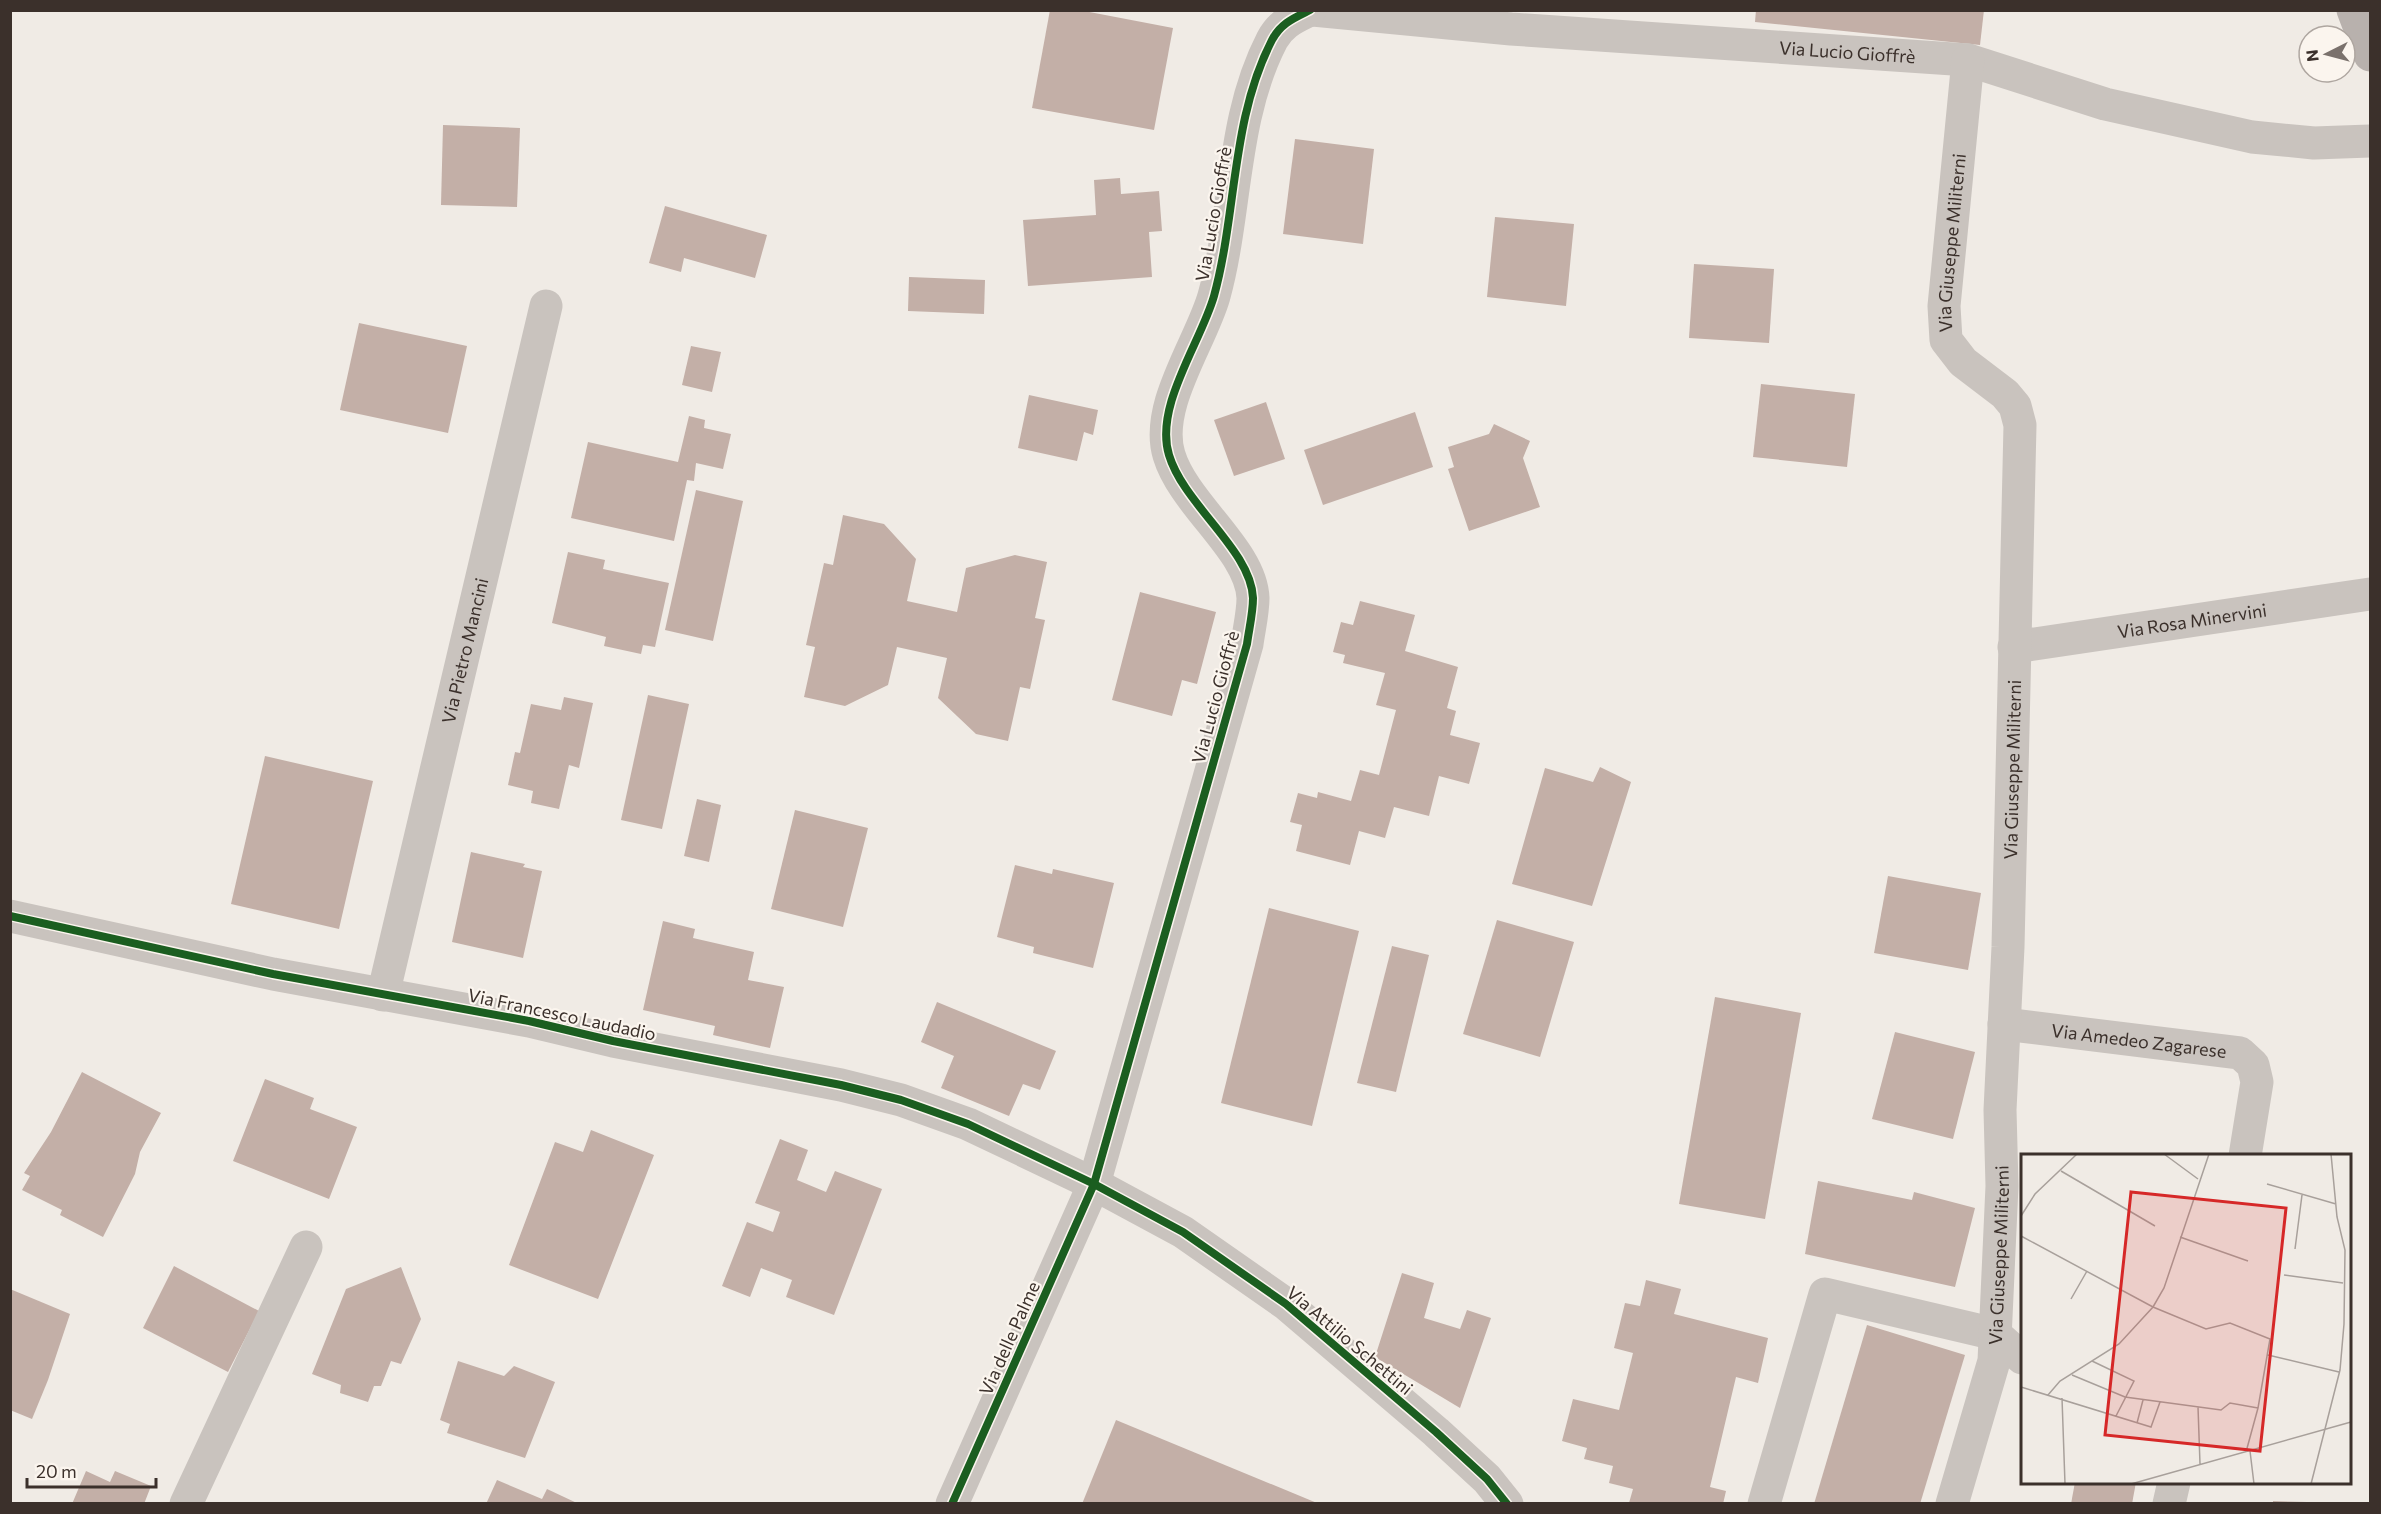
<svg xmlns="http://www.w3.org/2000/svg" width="2381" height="1514" viewBox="0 0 2381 1514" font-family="Commissioner,sans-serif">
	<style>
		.building { fill: #c3afa7 }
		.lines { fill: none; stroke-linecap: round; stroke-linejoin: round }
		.street { stroke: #c9c3be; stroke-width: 33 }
		.primary { stroke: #b8b1ad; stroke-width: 33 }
		.cycleway-casing { stroke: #fbf5ee; stroke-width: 11 }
		.cycleway { stroke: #1b5e20; stroke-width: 8 }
		.labels { text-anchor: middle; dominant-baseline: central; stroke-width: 4.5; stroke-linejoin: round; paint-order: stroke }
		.street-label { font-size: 18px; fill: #3b302b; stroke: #fbf5ee }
		.inset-road { fill: none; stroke: #a8a09b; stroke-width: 1.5 }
		.view { fill: #d62828; fill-opacity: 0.15; stroke: #d62828; stroke-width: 3 }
		.inset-edge { fill: none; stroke: #3b302b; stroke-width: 3 }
	</style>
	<rect width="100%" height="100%" fill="#f0ebe5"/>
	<!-- building -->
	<g class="building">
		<path d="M1050 10H1079L1173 28 1154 130 1032 108Z"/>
		<path d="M1756 10H1984L1980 45 1755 22Z"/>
		<path d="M443 125 520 128 517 207 441 205Z"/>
		<path d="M1295 139 1374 149 1363 244 1283 234Z"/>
		<path d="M1120 178 1121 194 1159 191 1162 231 1149 232 1152 277 1028 286 1023 220 1096 215 1094 180Z"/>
		<path d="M665 206 767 235 755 278 684 258 681 272 649 263Z"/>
		<path d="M1495 217 1574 224 1566 306 1487 297Z"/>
		<path d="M1694 264 1774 269 1769 343 1689 338Z"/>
		<path d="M909 277 985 280 984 314 908 311Z"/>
		<path d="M359 323 467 346 448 433 340 410Z"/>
		<path d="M691 346 721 352 712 392 682 385Z"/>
		<path d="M1761 384 1855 394 1847 467 1753 457Z"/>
		<path d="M1029 395 1098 410 1093 435 1084 432 1077 461 1018 448Z"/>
		<path d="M1266 402 1285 459 1234 476 1214 420Z"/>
		<path d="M1415 412 1433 467 1323 505 1304 450Z"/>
		<path d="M689 416 705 420 704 428 731 434 723 469 696 463 694 481 687 480 674 541 571 518 588 442 678 462Z"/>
		<path d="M1494 424 1530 441 1523 458 1540 507 1469 531 1448 469 1454 467 1448 447 1489 434Z"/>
		<path d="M696 490 743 501 713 641 665 630Z"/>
		<path d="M843 515 884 524 916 559 907 601 957 612 966 568 1015 555 1047 562 1035 618 1045 620 1030 689 1020 687 1008 741 976 734 938 698 947 658 897 647 888 685 845 706 804 697 815 647 806 645 824 563 833 565Z"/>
		<path d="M568 552 605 560 603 569 669 583 655 647 643 645 641 654 604 646 606 637 552 623Z"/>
		<path d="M1140 592 1216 612 1197 684 1182 680 1172 716 1112 700Z"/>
		<path d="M1360 601 1415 615 1405 651 1458 667 1447 708 1456 711 1450 735 1480 743 1469 784 1439 776 1429 816 1394 807 1385 838 1359 831 1350 865 1296 851 1302 825 1290 822 1298 793 1317 798 1318 792 1351 801 1360 770 1379 775 1396 710 1376 705 1385 673 1343 663 1345 655 1333 652 1341 622 1353 625Z"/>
		<path d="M648 695 689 704 662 829 621 820Z"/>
		<path d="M564 697 593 703 579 768 569 765 559 809 531 803 533 791 508 785 515 752 520 753 531 704 561 710Z"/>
		<path d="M265 756 373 781 339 929 231 904Z"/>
		<path d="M1600 767 1631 782 1592 906 1512 884 1545 768 1593 782Z"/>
		<path d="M697 799 721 805 709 862 684 856Z"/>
		<path d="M795 810 868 828 843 927 771 909Z"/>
		<path d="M471 852 525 864 523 867 542 871 523 958 452 942Z"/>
		<path d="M1015 865 1052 874 1053 869 1114 883 1093 968 1033 953 1034 947 997 937Z"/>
		<path d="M1888 876 1981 893 1968 970 1874 953Z"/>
		<path d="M1269 908 1359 931 1312 1126 1221 1103Z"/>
		<path d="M1497 920 1574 942 1540 1057 1463 1034Z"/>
		<path d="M663 921 695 929 693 938 754 952 748 980 784 987 770 1048 713 1035 715 1026 643 1010Z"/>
		<path d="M1392 946 1429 955 1396 1092 1357 1083Z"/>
		<path d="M1715 997 1801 1013 1765 1219 1679 1204Z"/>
		<path d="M937 1002 1056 1051 1040 1090 1023 1084 1009 1116 941 1088 954 1056 921 1042Z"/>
		<path d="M1895 1032 1975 1052 1953 1139 1872 1119Z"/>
		<path d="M82 1072 161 1113 140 1152 135 1174 103 1237 60 1215 62 1210 22 1190 30 1176 24 1173 51 1132Z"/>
		<path d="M265 1079 314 1098 310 1109 357 1127 329 1199 233 1161Z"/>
		<path d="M591 1130 654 1155 598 1299 509 1265 555 1142 583 1152Z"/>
		<path d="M780 1139 808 1150 797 1180 826 1192 835 1171 882 1189 834 1315 786 1297 792 1280 761 1268 750 1297 722 1286 747 1222 773 1232 780 1212 755 1203Z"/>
		<path d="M1818 1181 1912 1200 1914 1192 1975 1208 1955 1287 1805 1254Z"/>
		<path d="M174 1266 259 1311 228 1372 143 1328Z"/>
		<path d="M401 1267 421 1319 401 1364 391 1361 381 1386H374L368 1402 340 1393 341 1385 312 1374 346 1289Z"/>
		<path d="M1402 1273 1434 1283 1424 1318 1460 1329 1467 1310 1491 1318 1460 1408 1375 1357Z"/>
		<path d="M1646 1280 1681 1289 1674 1314 1768 1338 1758 1383 1736 1377 1710 1487 1726 1491 1723 1504 1629 1503 1633 1489 1609 1483 1613 1466 1584 1459 1587 1448 1562 1441 1573 1399 1619 1410 1633 1353 1614 1348 1625 1303 1640 1306Z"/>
		<path d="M10 1289 70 1314 48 1380 32 1419 10 1410Z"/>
		<path d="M1867 1325 1965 1355 1920 1504H1814Z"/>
		<path d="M458 1361 504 1376 514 1366 555 1382 525 1458 447 1433 450 1424 440 1420Z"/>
		<path d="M1116 1420 1317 1503V1504H1082Z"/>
		<path d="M86 1471 110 1482 115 1471 151 1486 144 1504H72Z"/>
		<path d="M497 1480 542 1499 547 1489 579 1504H486Z"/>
		<path d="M2075 1482H2136L2132 1504H2071Z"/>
		<path d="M2273 1501 2307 1502V1504H2273Z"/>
	</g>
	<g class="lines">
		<!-- street -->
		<g class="street">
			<path id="s1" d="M1313 10 1511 29 1968 60 2105 104 2252 137 2314 143 2370 141"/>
			<path id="s2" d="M2014 647 2370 594"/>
			<path d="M10 916 273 974 529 1021 613 1041 841 1085 901 1100 968 1124 1094 1184 1183 1232 1286 1304 1436 1432 1487 1479 1507 1504"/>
			<path id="s3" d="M383 995 546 306"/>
			<path id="s4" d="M2004 1024 2240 1053 2253 1065 2257 1082 2245 1156"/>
			<path d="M186 1504 306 1247"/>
			<path d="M952 1504 1094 1184 1247 644C1249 629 1253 613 1253 598 1251 550 1184 505 1169 455 1154 406 1201 342 1214 296 1237 212 1231 119 1272 40 1281 23 1294 18 1310 10"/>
			<path d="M1764 1504 1825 1294 1995 1334 2022 1358"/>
			<path id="s5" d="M1952 1504 1994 1361 2002 1186 2000 1110 2008 947 2020 425 2015 406 2005 394 1963 362 1946 340 1944 306 1968 60"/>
			<path d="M2169 1504 2174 1482"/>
		</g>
		<!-- primary -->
		<path class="primary" d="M2353 10 2370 55"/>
		<!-- cycleway casing -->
		<g class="cycleway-casing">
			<g id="cycleway">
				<path d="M10 916 273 974 529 1021 613 1041 841 1085 901 1100 968 1124 1094 1184 1183 1232 1286 1304 1436 1432 1487 1479 1507 1504"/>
				<path d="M952 1504 1094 1184 1247 644C1249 629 1253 613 1253 598 1251 550 1184 505 1169 455 1154 406 1201 342 1214 296 1237 212 1231 119 1272 40 1281 23 1294 18 1310 10"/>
			</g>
		</g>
		<!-- cycleway -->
		<use href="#cycleway" class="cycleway"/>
	</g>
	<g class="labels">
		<!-- street labels -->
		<g class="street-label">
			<text stroke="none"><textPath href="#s1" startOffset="536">Via Lucio Gioffrè</textPath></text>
			<text transform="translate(1213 214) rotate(-80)">Via Lucio Gioffrè</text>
			<text stroke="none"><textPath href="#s5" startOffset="1299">Via Giuseppe Militerni</textPath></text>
			<text stroke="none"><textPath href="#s2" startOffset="180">Via Rosa Minervini</textPath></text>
			<text stroke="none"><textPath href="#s3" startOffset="354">Via Pietro Mancini</textPath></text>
			<text transform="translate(1215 697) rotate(-75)">Via Lucio Gioffrè</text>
			<text stroke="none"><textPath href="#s5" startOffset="741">Via Giuseppe Militerni</textPath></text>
			<text transform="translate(562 1014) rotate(12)">Via Francesco Laudadio</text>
			<text stroke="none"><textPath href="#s4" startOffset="136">Via Amedeo Zagarese</textPath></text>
			<text stroke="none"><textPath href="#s5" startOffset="255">Via Giuseppe Militerni</textPath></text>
			<text transform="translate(1009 1338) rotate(-66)">Via delle Palme</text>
			<text transform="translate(1350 1340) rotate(40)">Via Attilio Schettini</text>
		</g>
	</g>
	<!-- overview -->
	<g transform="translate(2021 1154)">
		<rect width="330" height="330" fill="#f0ebe5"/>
		<path class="inset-road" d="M143 0 177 25M40 17 134 72M246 30 315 50M0 62 14 40 56 0M0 82 132 153 185 175 209 169 249 185 237 254 225 298M159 83 227 107M274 95 281 41M0 106V171M263 121 322 129M50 145 66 117M247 201 318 218M71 207 113 227 95 262M51 221 104 243 200 256 209 249 237 254M0 233 130 273 139 248M27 241 39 227 98 190 132 153 143 134 188 0M41 244 44 330M177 253 179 310M116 269 122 246M229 297 233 330M110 330 330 268M290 330 319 216 323 170 324 96 316 63 310 0"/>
		<path class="view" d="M110 38 265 54 239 297 84 281Z"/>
		<rect width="330" height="330" class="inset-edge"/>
	</g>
	<!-- border -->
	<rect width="2381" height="1514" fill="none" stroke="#3b302b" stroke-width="24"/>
	<!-- north arrow -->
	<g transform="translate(2327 54) rotate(264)"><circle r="28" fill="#fbf5ee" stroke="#aea6a0" stroke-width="1.5"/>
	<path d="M0-4.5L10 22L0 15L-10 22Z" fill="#7a716c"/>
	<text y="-9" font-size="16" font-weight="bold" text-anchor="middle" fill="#3b302b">N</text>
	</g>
	<!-- scale -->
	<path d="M27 1478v9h129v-9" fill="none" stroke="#3b302b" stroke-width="3"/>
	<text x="36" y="1478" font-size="18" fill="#3b302b" stroke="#fbf5ee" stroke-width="4.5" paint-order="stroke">20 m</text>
</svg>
